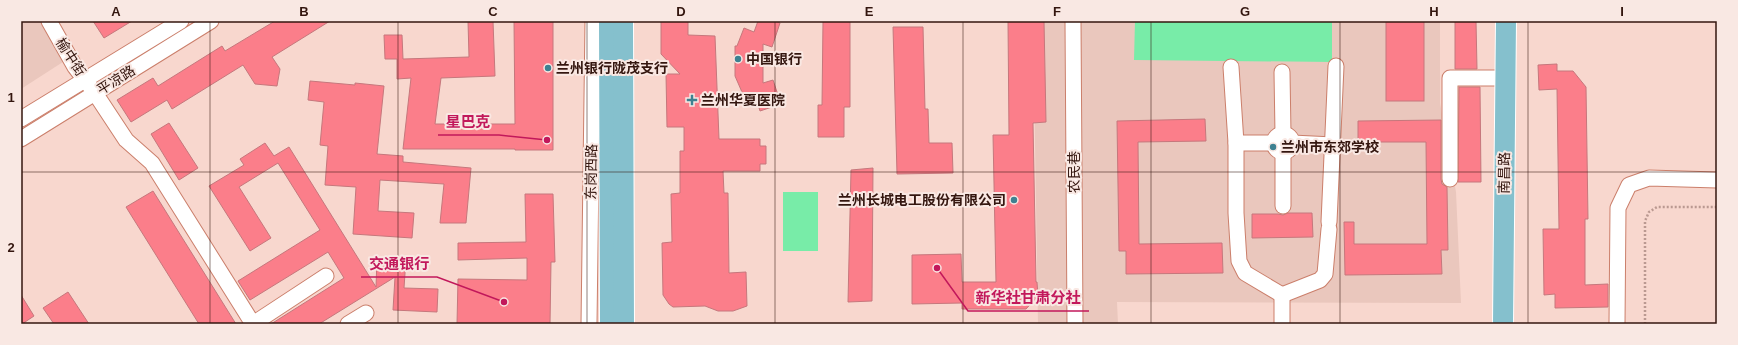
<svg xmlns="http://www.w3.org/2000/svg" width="1738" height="345" viewBox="0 0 1738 345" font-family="Helvetica,'Noto Sans SC',sans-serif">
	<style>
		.built { fill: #eac7bd }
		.grass { fill: #78eca8 }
		.building { fill: #fb7e8a; stroke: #c6777c }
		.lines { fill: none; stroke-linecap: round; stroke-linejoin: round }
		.minor-casing { stroke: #cb7f6b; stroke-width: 17 }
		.major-casing { stroke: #fff; stroke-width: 22 }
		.path { stroke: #ba9991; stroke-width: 2.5; stroke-dasharray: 2 2; stroke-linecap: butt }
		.minor { stroke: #fff; stroke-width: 15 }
		.major { stroke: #85c0cd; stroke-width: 20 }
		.grid { fill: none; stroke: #34160f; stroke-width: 1; stroke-opacity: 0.55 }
		.poi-dot { fill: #3e8191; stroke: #f9e8e3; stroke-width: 1.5 }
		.labels { text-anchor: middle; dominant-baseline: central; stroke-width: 4; stroke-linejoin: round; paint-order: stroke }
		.street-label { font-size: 14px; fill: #34160f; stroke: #f9e8e3 }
		.poi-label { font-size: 14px; font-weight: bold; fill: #34160f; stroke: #f9e8e3; text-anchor: start }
		.leader { fill: none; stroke: #c2185b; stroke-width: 1.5 }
		.callout-dot { fill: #c2185b; stroke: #f9e8e3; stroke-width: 1.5 }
		.callout-label { font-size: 15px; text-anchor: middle; font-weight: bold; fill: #c2185b; stroke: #f9e8e3; stroke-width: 4; stroke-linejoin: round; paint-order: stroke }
		.neatline { fill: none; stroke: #34160f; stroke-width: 1.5 }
		.grid-label { font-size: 13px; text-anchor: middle; font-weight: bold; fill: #34160f }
	</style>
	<rect width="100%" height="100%" fill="#f8d7ce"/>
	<!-- built -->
	<g class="built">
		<path d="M21 21H45L66 60 21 89Z"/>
		<path d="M1033 21H1440V103L1456 192 1461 303 1117 302 1118 324H1038Z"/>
	</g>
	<!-- grass -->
	<g class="grass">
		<path d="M1135 21H1332V62L1134 60Z"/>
		<rect x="783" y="192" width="35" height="59"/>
	</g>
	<!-- building -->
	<g class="building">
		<path d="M93 21H132L104 38Z"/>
		<path d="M275 21H330L272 57 280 69 277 86 255 84 243 65 172 109 167 100 131 122 117 100 153 78 158 86 222 46 225 51Z"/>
		<path d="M468 21H493L495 76 441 78 435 124H515L514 21H553V150H515V149H403L411 78 397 79V59H385L384 35H402L403 59 469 57Z"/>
		<path d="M661 21H688V35L715 36 719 139H760V146H766V164H760V171H723L724 193H728L729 273 746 272 747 306 733 311H718L705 306 673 307 669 304 663 295 662 243 672 242 671 194 680 193V151H684V127H667L666 74H680L661 54Z"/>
		<path d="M758 21H775L780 23 772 47 763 44V83L773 80 781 104 760 111 755 95 745 99 735 76V46H737L744 28 754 32Z"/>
		<path d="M823 21H850V107H844V137H818V105H822Z"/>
		<path d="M1008 21H1044L1046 122 1033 123 1036 282H1037L1038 296 1026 309H962V303L912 304V255L961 254 962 282H996L993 135H1009Z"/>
		<rect x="1386" y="21" width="38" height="80"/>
		<path d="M1455 21H1476L1477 69H1455Z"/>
		<path d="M893 27H923L925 109H928L929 143H952L953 173 897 174Z"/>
		<path d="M1557 64V71H1573L1586 87 1588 219H1585V285L1608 284V307L1555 308V294L1544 295 1543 229H1559L1557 89 1539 90 1538 65Z"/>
		<path d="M310 81 355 85V83L384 86 377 154 403 156V162L471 168 466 223H440L444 184 380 180 378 211 414 213 412 238 353 234 356 187 325 185 328 146 320 145 324 102 308 100Z"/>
		<path d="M1459 87H1480L1481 182H1458Z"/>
		<path d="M1205 119 1206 141 1138 142 1139 244 1222 243 1223 273 1126 274V251H1119L1117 121Z"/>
		<path d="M1441 120V179L1442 184 1447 187 1448 250H1441L1442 274 1345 275 1344 222H1354V244H1427L1426 142H1358V121Z"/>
		<path d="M169 123 198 168 179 180 151 134Z"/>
		<path d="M265 143 274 156 289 147 376 287 377 258 406 259 404 288 438 289 437 312 393 310 395 277 319 324H271L344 278 328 252 250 300 238 281 320 230 278 163 239 187 271 238 250 251 209 186 244 165 240 159Z"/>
		<path d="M873 168 872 301 848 302 851 170Z"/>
		<path d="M153 191 236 324H199L126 207Z"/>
		<path d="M525 194H553L555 262H551L550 324H457L458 279 527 280V258L458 260V243L526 242Z"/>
		<path d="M1288 213H1312L1313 237 1252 238V214H1278L1283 215Z"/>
		<path d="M68 292 89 324H54L43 308Z"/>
		<path d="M21 295 34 316 22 324H21Z"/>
	</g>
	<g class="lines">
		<!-- minor casing -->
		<g class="minor-casing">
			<g id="minor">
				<path d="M49 21 75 67 95 93 126 140 152 163 253 324 326 276"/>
				<path d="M1073 21 1075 324"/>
				<path d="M1231 67 1236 143V213L1239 261 1245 273 1282 295"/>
				<path d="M1282 72 1283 134"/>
				<path d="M21 119 181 21"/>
				<circle cx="1283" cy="143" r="9"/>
				<path d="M21 139 211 21"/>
				<path d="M1236 143H1274"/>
				<path d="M1292 143 1333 145"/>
				<path d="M1283 152V206"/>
				<path d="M1450 179V78H1505"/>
				<path d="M1329 222 1336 66"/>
				<path d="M1282 295 1320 280 1325 274 1329 229"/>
				<path d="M1282 295V324"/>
				<path d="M348 324 366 313"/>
				<path d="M589 324 593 21"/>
				<path d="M1617 324 1618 208 1629 185 1649 178 1717 180"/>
			</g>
		</g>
		<!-- major casing -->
		<g class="major-casing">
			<g id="major">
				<path d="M609 21 610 324"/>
				<path d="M623 21 624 324"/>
				<path d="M1503 324 1506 21"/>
			</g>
		</g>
		<!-- path -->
		<path class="path" d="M1645 324V221L1649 212 1657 207H1717"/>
		<!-- minor -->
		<use href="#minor" class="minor"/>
		<!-- major -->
		<use href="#major" class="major"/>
	</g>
	<!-- grid -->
	<path class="grid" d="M210 21V324M398 21V324M587 21V324M775 21V324M963 21V324M1151 21V324M1340 21V324M1528 21V324M21 172H1717"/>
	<!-- markers -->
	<g class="poi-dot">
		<circle cx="738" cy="59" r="4"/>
		<circle cx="548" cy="68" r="4"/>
		<path d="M690 94h4v4h4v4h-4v4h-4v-4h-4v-4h4z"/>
		<circle cx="1273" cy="147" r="4"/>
		<circle cx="1014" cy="200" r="4"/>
	</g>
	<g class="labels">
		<!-- street labels -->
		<g class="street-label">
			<text transform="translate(71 57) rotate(57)">榆中街</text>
			<text transform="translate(116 80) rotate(-32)">平凉路</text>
			<text transform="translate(591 172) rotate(-89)">东岗西路</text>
			<text transform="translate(1074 172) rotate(-90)">农民巷</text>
			<text transform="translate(1504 173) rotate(-89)">南昌路</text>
		</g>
		<!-- poi labels -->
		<g class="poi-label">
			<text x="746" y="59">中国银行</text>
			<text x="556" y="68">兰州银行陇茂支行</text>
			<text x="701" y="100">兰州华夏医院</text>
			<text x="1281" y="147">兰州市东郊学校</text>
			<text x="1006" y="200" text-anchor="end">兰州长城电工股份有限公司</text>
		</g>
	</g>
	<!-- callouts -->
	<path class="leader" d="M547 140L499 135H438M504 302L437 277H361M937 268L968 311H1089"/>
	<g class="callout-dot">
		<circle cx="547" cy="140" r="4"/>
		<circle cx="504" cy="302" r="4"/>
		<circle cx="937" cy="268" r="4"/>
	</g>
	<g class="callout-label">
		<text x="468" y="127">星巴克</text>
		<text x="399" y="269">交通银行</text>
		<text x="1028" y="303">新华社甘肃分社</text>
	</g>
	<!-- border -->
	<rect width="1738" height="345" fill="none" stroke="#f9e8e3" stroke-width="44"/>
	<rect x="22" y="22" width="1694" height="301" class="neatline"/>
	<g class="grid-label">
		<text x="116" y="16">A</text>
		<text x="304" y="16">B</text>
		<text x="493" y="16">C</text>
		<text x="681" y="16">D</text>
		<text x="869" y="16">E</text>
		<text x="1057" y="16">F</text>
		<text x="1245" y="16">G</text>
		<text x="1434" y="16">H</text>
		<text x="1622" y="16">I</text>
		<text x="11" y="102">1</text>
		<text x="11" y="252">2</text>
	</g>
</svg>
